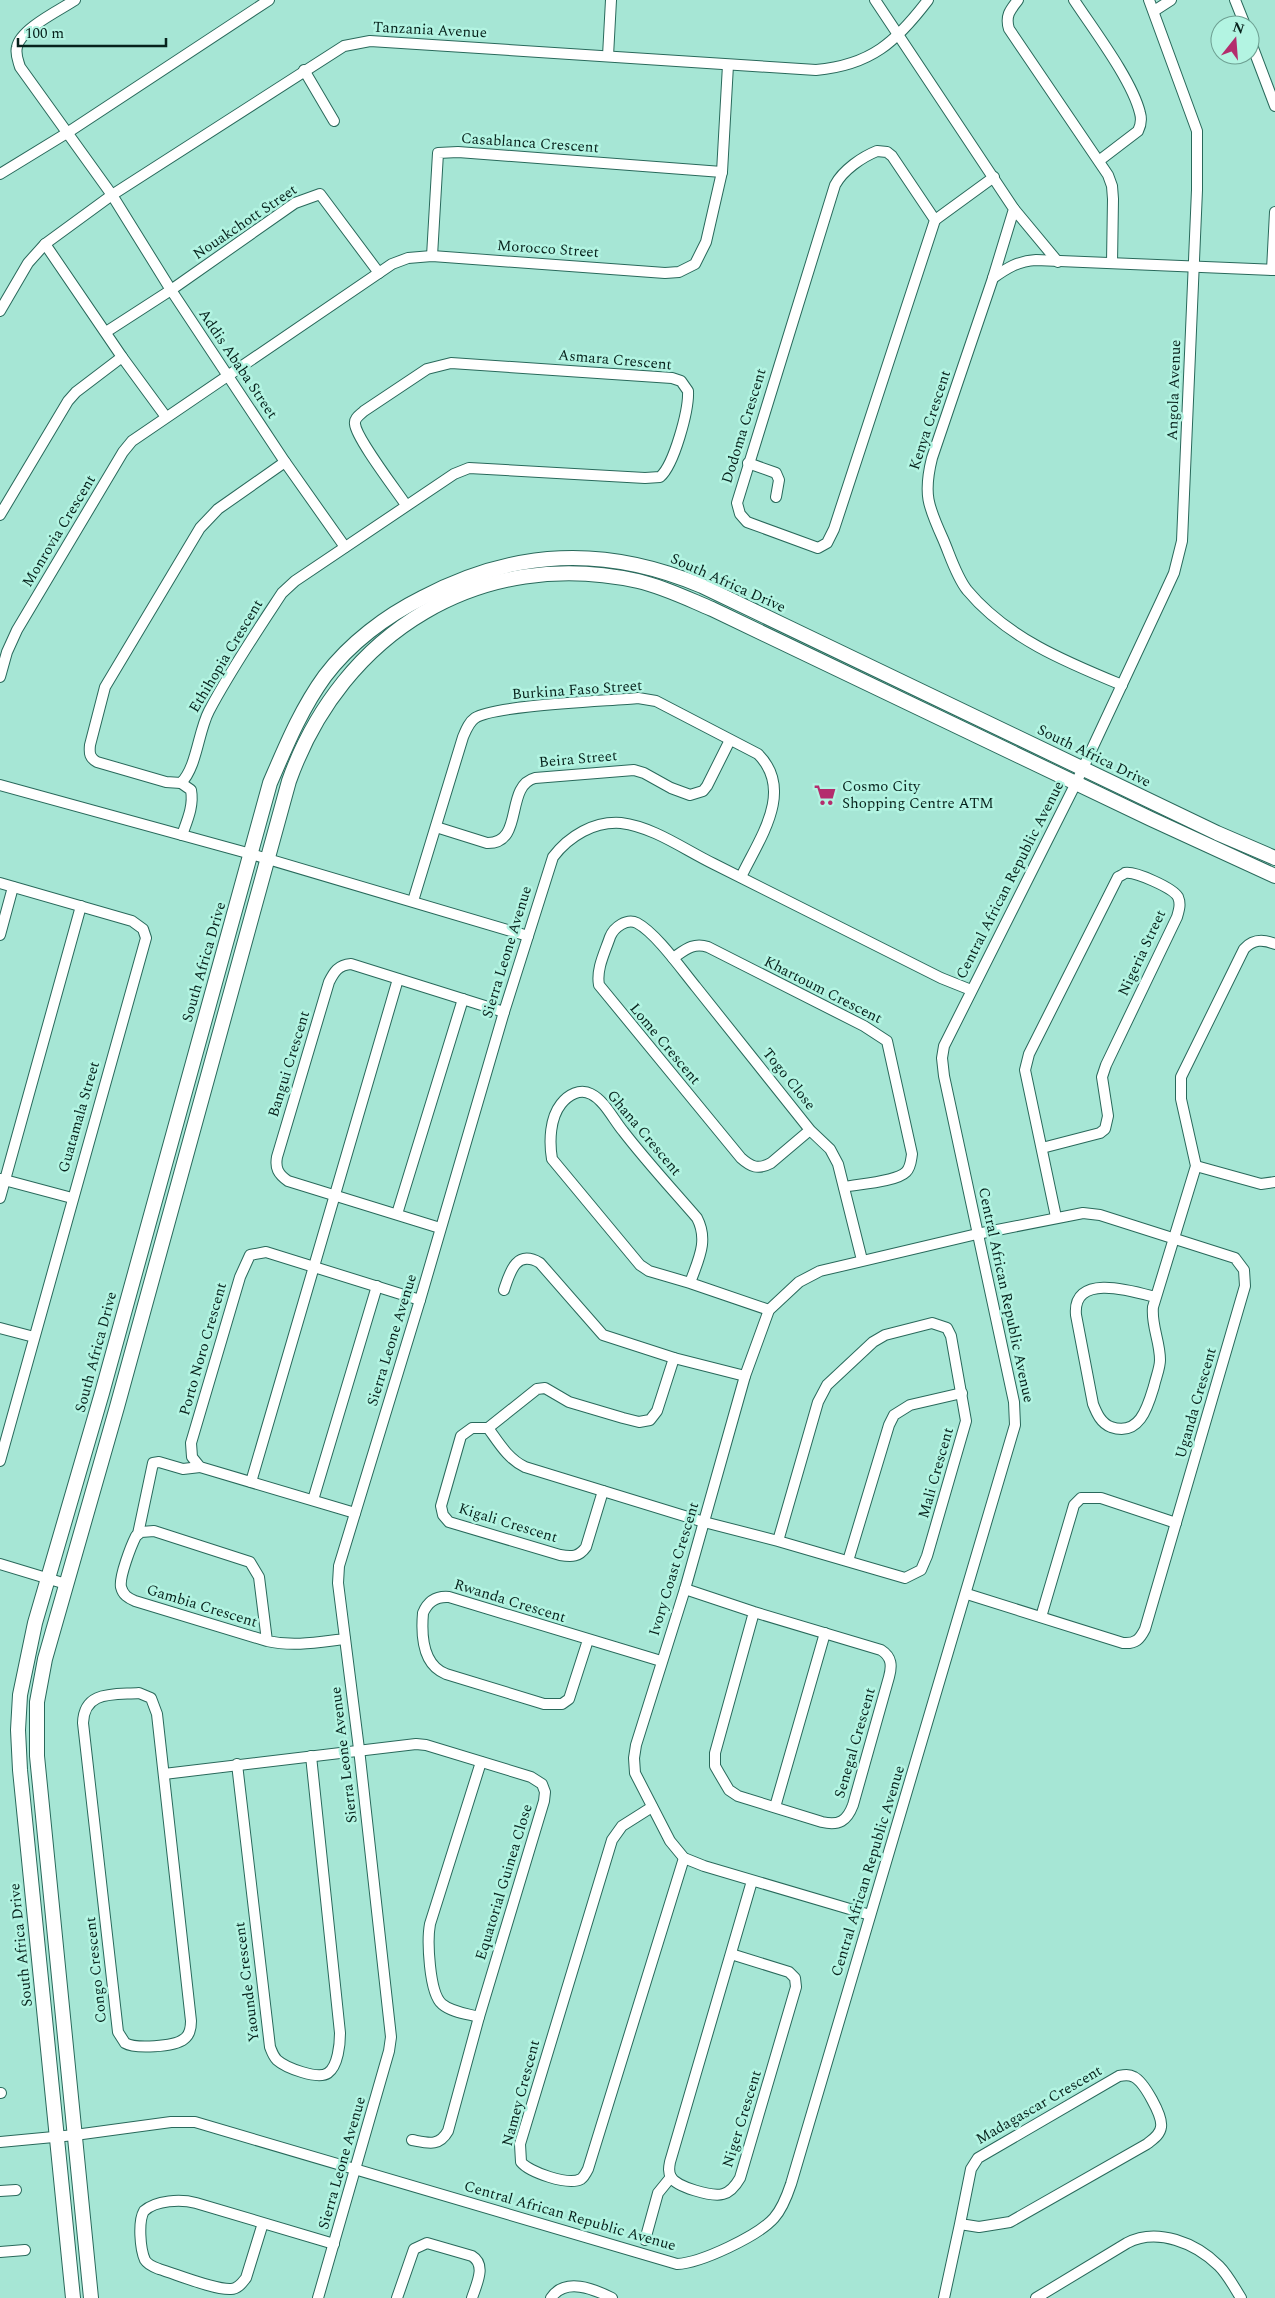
<svg xmlns="http://www.w3.org/2000/svg" width="1275" height="2298" viewBox="0 0 1275 2298" font-family="Spectral,serif">
	<style>
		.lines { fill: none; stroke-linecap: round; stroke-linejoin: round }
		.street-casing { stroke: #29695b; stroke-width: 12 }
		.secondary-casing { stroke: #29695b; stroke-width: 16 }
		.street { stroke: #fff; stroke-width: 10 }
		.secondary { stroke: #fff; stroke-width: 14 }
		.labels { text-anchor: middle; dominant-baseline: central; stroke-width: 5; stroke-linejoin: round; paint-order: stroke }
		.street-label { font-size: 15px; fill: #07221c; stroke: #b3f4e2 }
		.poi-label { font-size: 15px; fill: #07221c; stroke: #b3f4e2; text-anchor: start }
	</style>
	<rect width="100%" height="100%" fill="#a6e6d5"/>
	<g class="lines">
		<!-- street casing -->
		<g class="street-casing">
			<g id="street">
				<path d="M75 0C60 10 20 29 17 47 15 54 18 60 20 67L112 195 171 290 285 462 345 547"/>
				<path d="M875 0 1014 209 993 278"/>
				<path d="M1018 0C1010 10 1005 16 1009 29L1108 175 1112 186 1113 199 1112 263"/>
				<path d="M1074 0C1093 29 1132 80 1140 113 1142 120 1141 125 1138 131L1100 160"/>
				<path d="M1235 0 1245 25"/>
				<path d="M1154 11 1171 0"/>
				<path d="M1250 40 1275 106"/>
				<path d="M608 56 611 0"/>
				<path d="M304 70 334 121"/>
				<path d="M877 151 887 152 892 156 935 220 834 529 827 543 818 548 747 522 740 514 737 503 835 185C843 170 862 157 877 151Z"/>
				<path d="M0 174 67 133 269 0"/>
				<path d="M1014 209 1058 262"/>
				<path d="M935 220 994 177"/>
				<path d="M45 244 122 357 166 417"/>
				<path d="M432 256 438 153 458 152 722 172"/>
				<path d="M1272 270 1275 212"/>
				<path d="M0 311 28 263 45 244 112 195 344 46 370 41 816 70C871 65 896 42 928 0"/>
				<path d="M106 332 171 290 295 203 320 194 379 273"/>
				<path d="M285 462 218 509 200 528 105 687 90 745C89 754 90 758 97 762L166 782 181 783C197 767 198 732 209 711 230 671 257 631 282 593L295 581 454 474 469 468 645 478 660 477C674 465 689 410 688 391L681 381 672 378 451 363 427 369 364 411C360 415 354 418 355 424 356 438 396 490 406 505"/>
				<path d="M748 463 776 473 779 480 776 497"/>
				<path d="M0 515 68 401 76 392 122 357"/>
				<path d="M0 677 7 652 17 630 123 452 132 441 392 264 408 258 432 256 665 273 679 272 695 264 706 242 722 172 728 65"/>
				<path d="M1122 685C1066 662 1007 638 967 590 956 576 950 555 943 539 928 506 923 494 932 458L993 278C1007 268 1018 261 1036 260L1275 270"/>
				<path d="M181 783 191 790C194 806 187 821 182 835"/>
				<path d="M0 785 251 854 528 936"/>
				<path d="M436 827 487 843C525 844 504 786 535 778L634 770 644 773 671 788 690 795 703 791 707 786 730 740"/>
				<path d="M0 883 132 921 143 929 146 938 0 1461"/>
				<path d="M413 901 463 737C466 730 469 722 475 718 494 705 608 701 638 698L656 701 758 754C795 791 759 839 741 877"/>
				<path d="M0 935 13 887"/>
				<path d="M673 958C685 950 693 942 708 947L864 1026 887 1041 912 1154C911 1160 911 1167 906 1172 896 1182 858 1184 844 1187"/>
				<path d="M810 1130 771 1163C758 1170 751 1167 741 1158L599 985C596 969 605 952 610 937 614 927 627 918 637 923 656 933 682 970 696 987 734 1035 772 1082 810 1130L830 1149 838 1164 862 1260"/>
				<path d="M1042 1148 1100 1133 1105 1129 1108 1116 1102 1077 1106 1065 1177 917C1179 910 1181 904 1178 897 1173 888 1135 871 1125 873 1124 874 1118 877 1118 877L1029 1054 1025 1070 1056 1217"/>
				<path d="M1196 1166 1261 1184 1275 1182"/>
				<path d="M1 1179 72 1198"/>
				<path d="M0 1198 81 906"/>
				<path d="M397 1214 463 999"/>
				<path d="M440 1228 288 1181C278 1174 275 1168 277 1157L329 982C334 972 338 965 351 964L504 1012"/>
				<path d="M690 1283C698 1260 709 1241 697 1218 672 1189 646 1161 623 1131 613 1119 605 1101 591 1094 580 1088 568 1095 561 1104 550 1118 549 1141 552 1159L640 1265 649 1271 690 1283 769 1310"/>
				<path d="M504 1290C510 1272 516 1249 540 1263L603 1335 674 1358 745 1376"/>
				<path d="M1155 1297C1133 1291 1072 1272 1076 1315L1093 1404C1097 1414 1101 1423 1111 1427 1140 1437 1148 1406 1154 1386 1156 1377 1160 1368 1160 1360 1160 1341 1151 1325 1153 1307L1196 1166 1181 1099V1077L1244 949C1253 939 1263 939 1275 944"/>
				<path d="M0 1328 34 1337"/>
				<path d="M488 1428C499 1443 508 1459 525 1467L704 1522 778 1541 905 1578 921 1570 927 1556 966 1421 951 1336 947 1328 932 1323 885 1335 873 1342 827 1385 818 1402 778 1541"/>
				<path d="M251 1482 398 979"/>
				<path d="M603 1491 586 1547C579 1557 572 1557 560 1555L449 1522 443 1515 441 1506 461 1436 472 1428H488L537 1389 545 1388 569 1402 623 1418 639 1422 650 1420 657 1411 674 1358"/>
				<path d="M313 1500 377 1286"/>
				<path d="M355 1513 200 1467 192 1457 191 1443 240 1277 250 1255 266 1252 420 1300"/>
				<path d="M138 1534 153 1463 159 1462 183 1469 200 1467"/>
				<path d="M848 1561 889 1425 894 1415 910 1405 962 1393"/>
				<path d="M0 1564 66 1584"/>
				<path d="M685 1589 754 1612 881 1650C892 1657 892 1666 889 1677L853 1805C847 1821 839 1826 822 1822L738 1796 729 1790 719 1773 715 1766V1753L754 1612"/>
				<path d="M1041 1617 1072 1512 1074 1505 1081 1498H1101L1176 1523"/>
				<path d="M588 1640 569 1699 562 1704H544L446 1674C423 1665 421 1636 423 1613 428 1601 437 1596 449 1597L661 1661"/>
				<path d="M267 1641 259 1577 250 1562 154 1531 141 1532 136 1536C131 1546 119 1577 121 1587 123 1595 128 1598 135 1601L267 1641C294 1647 319 1642 345 1639"/>
				<path d="M139 1693 151 1698 157 1714 191 2021C191 2027 190 2035 184 2039 174 2047 135 2049 125 2043L118 2032 83 1723C84 1690 114 1695 139 1693Z"/>
				<path d="M237 1764 270 2047C272 2052 273 2056 277 2060 286 2068 318 2080 328 2073 338 2066 340 2044 340 2033L311 1756"/>
				<path d="M164 1774 416 1744 426 1745 531 1777 542 1784 545 1792 544 1801 479 2017 448 2131C439 2147 428 2143 412 2140"/>
				<path d="M652 1807 622 1826 612 1840 520 2144 521 2162C529 2172 568 2186 581 2179 584 2177 586 2173 588 2169L684 1858"/>
				<path d="M775 1807 825 1633"/>
				<path d="M870 1915 704 1866 684 1858 670 1841 635 1773 634 1758 636 1745 685 1589 745 1376 769 1310 799 1282 820 1271 977 1234 1083 1213 1100 1215 1235 1258 1244 1270 1245 1286 1145 1629C1140 1639 1136 1644 1123 1643L967 1594"/>
				<path d="M731 1954 789 1972 795 1978 796 1987 740 2178C736 2185 731 2192 723 2194 712 2197 676 2187 671 2177 668 2172 669 2167 670 2162L752 1881"/>
				<path d="M479 2017C468 2014 451 2012 442 2004 429 1993 427 1940 430 1924L481 1762"/>
				<path d="M0 2093H1"/>
				<path d="M0 2142 75 2135 171 2122H195L677 2264C701 2263 758 2236 774 2218 782 2209 787 2196 791 2184L1015 1425 1014 1402 944 1076 942 1058 944 1046 1076 783 1162 599 1174 573 1182 541 1197 190V131L1149 0"/>
				<path d="M0 2191 16 2190"/>
				<path d="M263 2223 246 2278C242 2283 238 2289 231 2289 214 2290 176 2274 159 2269 154 2267 148 2265 145 2260 140 2249 138 2221 144 2211 156 2200 181 2199 196 2203L334 2244"/>
				<path d="M645 2240 658 2193 671 2177"/>
				<path d="M0 2252 25 2250"/>
				<path d="M318 2298 389 2051 391 2037 359 1749 338 1583 339 1566 420 1300 504 1012 553 857C569 836 594 821 621 823 654 827 685 850 714 864 790 902 865 940 941 978L971 990"/>
				<path d="M397 2298 414 2249 427 2243 472 2256C487 2265 476 2285 472 2298"/>
				<path d="M551 2298C565 2277 594 2289 612 2298"/>
				<path d="M944 2298 960 2224 979 2227 1010 2222 1147 2144C1153 2139 1160 2135 1161 2127 1163 2116 1144 2082 1134 2077 1129 2074 1124 2075 1119 2076L978 2158 971 2169 960 2224"/>
				<path d="M1036 2298 1127 2243C1157 2227 1196 2243 1219 2266 1228 2275 1234 2287 1241 2298"/>
			</g>
		</g>
		<!-- secondary casing -->
		<g class="secondary-casing">
			<g id="secondary">
				<path d="M73 2298 20 1770 18 1730 20 1695 35 1623 102 1393 270 783C286 746 301 709 325 676 350 643 386 616 422 598 515 549 605 545 702 586L1217 833 1275 858"/>
				<path d="M91 2298 37 1756V1702L45 1659 117 1407 289 781C342 632 481 546 638 581 664 587 688 599 712 609L1151 819 1275 876"/>
			</g>
		</g>
		<!-- street -->
		<use href="#street" class="street"/>
		<!-- secondary -->
		<use href="#secondary" class="secondary"/>
	</g>
	<!-- icons -->
	<defs>
		<g id="supermarket-bare" transform="scale(1.725)"><path d="M-6-5.5h2.5l.6 2H6L4.5 2H-2.5L-4.4-4H-6ZM-1.5 3.2a1.3 1.3 0 1 0 .1 0ZM3 3.2a1.3 1.3 0 1 0 .1 0Z" fill="#b42c6d" stroke="#b3f4e2" stroke-width="2.5" paint-order="stroke"/></g>
	</defs>
	<g fill-rule="evenodd">
		<use href="#supermarket-bare" x="825" y="795"/>
	</g>
	<g class="labels">
		<!-- street labels -->
		<g class="street-label">
			<text transform="translate(430 30) rotate(3)">Tanzania Avenue</text>
			<text transform="translate(530 143) rotate(4)">Casablanca Crescent</text>
			<text transform="translate(245 222) rotate(-34)">Nouakchott Street</text>
			<text transform="translate(548 249) rotate(4)">Morocco Street</text>
			<text transform="translate(615 360) rotate(5)">Asmara Crescent</text>
			<text transform="translate(238 364) rotate(56)">Addis Ababa Street</text>
			<text transform="translate(1174 390) rotate(-88)">Angola Avenue</text>
			<text transform="translate(930 420) rotate(-72)">Kenya Crescent</text>
			<text transform="translate(744 426) rotate(-73)">Dodoma Crescent</text>
			<text transform="translate(59 531) rotate(-59)">Monrovia Crescent</text>
			<text transform="translate(728 583) rotate(24)">South Africa Drive</text>
			<text transform="translate(226 656) rotate(-59)">Ethihopia Crescent</text>
			<text transform="translate(577 690) rotate(-4)">Burkina Faso Street</text>
			<text transform="translate(1094 756) rotate(26)">South Africa Drive</text>
			<text transform="translate(578 759) rotate(-5)">Beira Street</text>
			<text transform="translate(1010 880) rotate(-63)">Central African Republic Avenue</text>
			<text transform="translate(507 952) rotate(-73)">Sierra Leone Avenue</text>
			<text transform="translate(1142 953) rotate(-65)">Nigeria Street</text>
			<text transform="translate(204 962) rotate(-74)">South Africa Drive</text>
			<text transform="translate(823 990) rotate(27)">Khartoum Crescent</text>
			<text transform="translate(665 1044) rotate(50)">Lome Crescent</text>
			<text transform="translate(289 1064) rotate(-73)">Bangui Crescent</text>
			<text transform="translate(789 1079) rotate(51)">Togo Close</text>
			<text transform="translate(79 1117) rotate(-74)">Guatamala Street</text>
			<text transform="translate(644 1133) rotate(50)">Ghana Crescent</text>
			<text transform="translate(1006 1295) rotate(78)">Central African Republic Avenue</text>
			<text transform="translate(392 1340) rotate(-73)">Sierra Leone Avenue</text>
			<text transform="translate(203 1349) rotate(-74)">Porto Noro Crescent</text>
			<text transform="translate(96 1352) rotate(-75)">South Africa Drive</text>
			<text transform="translate(1196 1403) rotate(-74)">Uganda Crescent</text>
			<text transform="translate(936 1473) rotate(-74)">Mali Crescent</text>
			<text transform="translate(508 1523) rotate(17)">Kigali Crescent</text>
			<text transform="translate(674 1569) rotate(-73)">Ivory Coast Crescent</text>
			<text transform="translate(510 1601) rotate(17)">Rwanda Crescent</text>
			<text transform="translate(202 1606) rotate(17)">Gambia Crescent</text>
			<text transform="translate(855 1743) rotate(-74)">Senegal Crescent</text>
			<text transform="translate(344 1755) rotate(-97)">Sierra Leone Avenue</text>
			<text transform="translate(868 1871) rotate(-73)">Central African Republic Avenue</text>
			<text transform="translate(504 1882) rotate(-73)">Equatorial Guinea Close</text>
			<text transform="translate(21 1945) rotate(-96)">South Africa Drive</text>
			<text transform="translate(96 1970) rotate(-96)">Congo Crescent</text>
			<text transform="translate(247 1982) rotate(-97)">Yaounde Crescent</text>
			<text transform="translate(521 2093) rotate(-75)">Namey Crescent</text>
			<text transform="translate(1039 2105) rotate(-30)">Madagascar Crescent</text>
			<text transform="translate(742 2119) rotate(-73)">Niger Crescent</text>
			<text transform="translate(342 2163) rotate(-74)">Sierra Leone Avenue</text>
			<text transform="translate(570 2216) rotate(16)">Central African Republic Avenue</text>
		</g>
		<!-- poi labels -->
		<g class="poi-label">
			<text x="842" y="786">Cosmo City<tspan x="842" dy="17">Shopping Centre ATM</tspan></text>
		</g>
	</g>
	<!-- north arrow -->
	<g transform="translate(1235 40) rotate(17)"><circle r="24" fill="#b3f4e2" stroke="#6ea093"/>
	<path d="M0-4L9 19L0 12L-9 19Z" fill="#b42c6d"/>
	<text y="-8" font-size="14" font-weight="bold" text-anchor="middle" fill="#07221c">N</text>
	</g>
	<!-- scale -->
	<path d="M18 38v8h148v-8" fill="none" stroke="#07221c" stroke-width="2.5"/>
	<text x="25" y="38" font-size="15" fill="#07221c" stroke="#b3f4e2" stroke-width="4" paint-order="stroke">100 m</text>
</svg>
